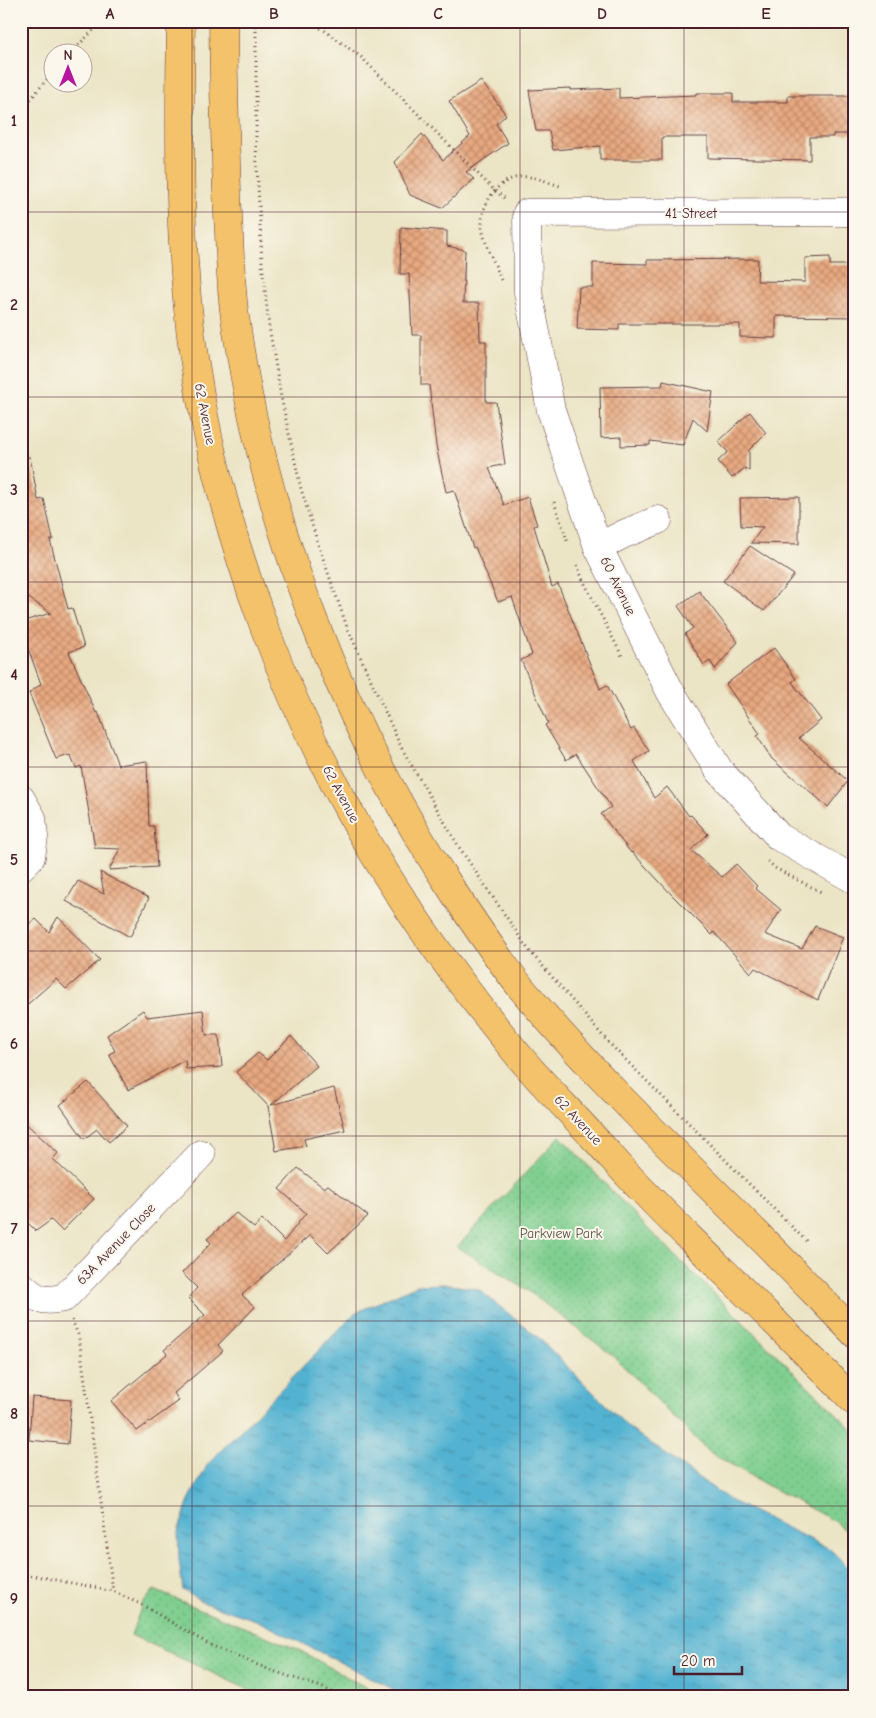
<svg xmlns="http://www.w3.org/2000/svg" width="876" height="1718" viewBox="0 0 876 1718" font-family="'Comic Neue',sans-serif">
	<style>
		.park { fill: url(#park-dots); stroke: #65775e }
		.water { fill: url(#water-ripples); stroke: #4e687e }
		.building { fill: url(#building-cross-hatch) }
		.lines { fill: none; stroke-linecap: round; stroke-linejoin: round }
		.minor-casing { stroke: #623d42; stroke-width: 29 }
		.major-casing { stroke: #623d42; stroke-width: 29 }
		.path { stroke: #623d42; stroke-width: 3; stroke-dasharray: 1 4; stroke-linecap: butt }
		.minor { stroke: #fff; stroke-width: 28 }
		.major { stroke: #f3c26a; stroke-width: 28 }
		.grid { fill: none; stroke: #4a1f2b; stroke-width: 1; stroke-opacity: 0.55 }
		.labels { text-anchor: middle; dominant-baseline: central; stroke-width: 4; stroke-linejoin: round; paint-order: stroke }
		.street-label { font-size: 14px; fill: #4a1f2b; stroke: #fbf7ec }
		.park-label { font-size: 14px; fill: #5a5449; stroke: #fbf7ec }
		.neatline { fill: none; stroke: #4a1f2b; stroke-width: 2 }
		.grid-label { font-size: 16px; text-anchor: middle; font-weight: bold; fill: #4a1f2b }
	</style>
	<defs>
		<pattern id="park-dots" width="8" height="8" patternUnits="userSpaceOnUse" patternTransform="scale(1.25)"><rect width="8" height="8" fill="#80cf90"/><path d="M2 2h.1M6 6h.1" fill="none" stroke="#70b17c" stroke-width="1.8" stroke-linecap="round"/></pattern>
		<pattern id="water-ripples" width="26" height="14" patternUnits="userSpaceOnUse" patternTransform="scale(1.25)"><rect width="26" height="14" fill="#52b2d1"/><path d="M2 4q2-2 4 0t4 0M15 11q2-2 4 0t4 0" fill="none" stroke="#4690aa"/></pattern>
		<pattern id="building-cross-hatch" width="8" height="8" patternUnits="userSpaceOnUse" patternTransform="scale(1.25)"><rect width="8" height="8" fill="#e8a980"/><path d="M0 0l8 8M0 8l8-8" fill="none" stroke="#be8969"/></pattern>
	</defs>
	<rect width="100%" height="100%" fill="#fbf7ec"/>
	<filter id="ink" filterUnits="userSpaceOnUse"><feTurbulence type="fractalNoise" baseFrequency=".02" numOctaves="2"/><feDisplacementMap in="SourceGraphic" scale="10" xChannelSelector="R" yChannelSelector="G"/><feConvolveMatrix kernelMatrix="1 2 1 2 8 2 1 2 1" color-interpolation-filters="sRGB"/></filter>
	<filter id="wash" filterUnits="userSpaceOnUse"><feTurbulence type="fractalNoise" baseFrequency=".0096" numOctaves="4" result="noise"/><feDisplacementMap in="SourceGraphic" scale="20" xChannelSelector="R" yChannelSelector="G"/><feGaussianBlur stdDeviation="1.12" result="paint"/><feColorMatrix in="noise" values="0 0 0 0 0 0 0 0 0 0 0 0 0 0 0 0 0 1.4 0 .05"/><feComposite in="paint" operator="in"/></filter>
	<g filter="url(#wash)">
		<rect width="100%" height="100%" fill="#ebe4c5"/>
		<!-- park -->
		<g class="park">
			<path d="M560 1136 648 1229 855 1432V1539L836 1522 770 1487 708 1451 612 1355 527 1290 457 1247Z"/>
			<path d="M154 1590 297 1649 383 1697H264L131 1635 142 1605Z"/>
		</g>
		<!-- water -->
		<path class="water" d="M444 1284 478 1289 539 1338 629 1428 731 1501 830 1549 855 1574V1697H402L395 1690 256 1620 205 1603 183 1590 179 1560 178 1532 190 1498 208 1464 355 1313 417 1285Z"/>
		<g id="blocks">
			<!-- building -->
			<g class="building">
				<path d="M481 81 506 115 496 124 508 143 466 172 474 179 442 208 410 195 395 162 422 134 443 160 470 136 449 101Z"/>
				<path d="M571 88V90L619 88V98L696 95V93H733V102H788V96H855V134H833V137H810V160L708 158V137H662V160H600V146L553 150 549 131H536L529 90Z"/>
				<path d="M401 227 447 231V246L465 250 463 303H479L480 341H486V402H496L505 464 489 468 504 505 528 497 537 525 534 526 552 587 558 584 600 689 607 685 631 730 634 728 649 751 634 761 654 798 667 787 689 816 691 815 708 834 691 850 722 877 736 864 757 886 755 888 781 910 765 934 802 949 815 926 843 937 818 1000 755 968 751 973 714 932 712 935 672 895 632 852 631 853 601 814 611 807 576 754 566 760 545 725 548 723 521 660 532 655 512 597 498 602 475 547 473 548 454 490 446 492 436 446 429 385H421V335H412L409 274H400Z"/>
				<path d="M830 257V265H855V317L776 316V338L740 337V324H619V330L577 329 579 287H593V263L647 264V260L758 259 757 281 805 282V258Z"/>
				<path d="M663 381 713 392 707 431 693 418 683 445 650 441V445L621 446V437L601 438 600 387 662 386Z"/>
				<path d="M750 412 766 433 749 450V471L745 468 732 478 718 461 728 452 718 442Z"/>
				<path d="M30 457 38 500 44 499 53 539 50 540 68 609 72 608 84 647 69 652 96 713 98 712 118 765 147 761 149 826H154L157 867 109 870 120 849 95 848 81 766 76 768 70 755 56 759 29 693 41 684 29 651 21 653V622L51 613 21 593V458Z"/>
				<path d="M799 497V544L751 543 763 527 741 526 740 498Z"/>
				<path d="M750 546 794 575 764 611 723 581Z"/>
				<path d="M699 591 738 642 715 669 710 661 704 665 685 634 693 628 678 606Z"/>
				<path d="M774 648 796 679 792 682 821 720 799 738 848 781 828 807 772 759 757 736 760 734 726 684Z"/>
				<path d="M100 872 149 898 130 937 66 901 78 881 104 894Z"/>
				<path d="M58 917 100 960 66 989 56 979 21 1010V931L36 919 49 932Z"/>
				<path d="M143 1010 147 1017 203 1010 206 1035H219L222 1067 186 1069 185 1060 128 1090 109 1054 115 1051 107 1035Z"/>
				<path d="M291 1036 317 1066 271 1105 334 1088 345 1130 304 1139 306 1146 276 1151 268 1106 236 1072 258 1053 267 1060Z"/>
				<path d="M88 1082 127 1126 109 1142 97 1129 84 1139 60 1105Z"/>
				<path d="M21 1119 58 1153 53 1159 94 1199 62 1231 51 1220 36 1231 21 1216Z"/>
				<path d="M298 1168 324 1188 328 1185 368 1216 328 1253 310 1235 242 1295 255 1307 218 1345 223 1351 174 1393 179 1401 137 1431 111 1401 167 1354 164 1350 205 1315 188 1298 197 1288 182 1273 211 1243 207 1239 236 1213 254 1228 262 1219 284 1241 306 1213 279 1189Z"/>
				<path d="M32 1397 71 1400 68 1444 29 1440Z"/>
			</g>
		</g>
	</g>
	<g filter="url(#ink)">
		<use href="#blocks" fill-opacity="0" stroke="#623d42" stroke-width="1"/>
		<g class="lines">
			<!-- minor casing -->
			<g class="minor-casing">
				<g id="minor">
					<path d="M855 212 527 213 528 292 551 410 598 547 670 691 719 770 779 837 855 880"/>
					<path d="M598 547 624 534 658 520"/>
					<path d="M21 799 32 818 34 837 31 857 21 867"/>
					<path d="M21 1285C36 1300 44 1302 64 1298L201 1154"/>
				</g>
			</g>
			<!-- major casing -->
			<g class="major-casing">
				<g id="major">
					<path d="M181 21C179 134 178 247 194 358 221 540 289 718 386 874 426 938 471 998 519 1056 543 1085 570 1111 595 1139 611 1156 627 1175 644 1192 668 1217 693 1241 718 1266 764 1311 809 1356 855 1402"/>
					<path d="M223 21C224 92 225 163 229 234 230 259 231 285 234 310 262 519 342 728 460 902 480 932 500 961 522 989 582 1061 649 1127 716 1193 763 1239 809 1287 855 1334"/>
				</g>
			</g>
			<!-- path -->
			<g class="path">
				<path d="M256 21V146L262 263 269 326 281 397 301 489 318 544 347 627 401 747 459 847 528 949 608 1042 808 1243"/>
				<path d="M307 21 324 30 361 57 495 191 507 200"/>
				<path d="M71 52 95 29 106 21"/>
				<path d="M21 111 52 73"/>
				<path d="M501 280C495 262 483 243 482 225 481 204 497 180 519 177 533 175 547 182 560 186"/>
				<path d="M554 502 568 543"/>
				<path d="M577 565 583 580 623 658"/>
				<path d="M768 861 775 868 821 892"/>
				<path d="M72 1320 79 1337 113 1591"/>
				<path d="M21 1575 36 1576 113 1591 142 1605 210 1645 270 1670 321 1687 343 1697"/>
			</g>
			<!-- minor -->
			<use href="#minor" class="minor"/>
			<!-- major -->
			<use href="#major" class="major"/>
		</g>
	</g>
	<!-- grid -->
	<path class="grid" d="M192 21V1697M356 21V1697M520 21V1697M684 21V1697M21 212H855M21 397H855M21 582H855M21 767H855M21 951H855M21 1136H855M21 1321H855M21 1506H855"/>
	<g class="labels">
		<!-- street labels -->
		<g class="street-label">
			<text x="691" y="213">41 Street</text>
			<text transform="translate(205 414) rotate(79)">62 Avenue</text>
			<text transform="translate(618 586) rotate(64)">60 Avenue</text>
			<text transform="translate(341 794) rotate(62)">62 Avenue</text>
			<text transform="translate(578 1120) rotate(47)">62 Avenue</text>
			<text transform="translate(116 1244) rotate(-46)">63A Avenue Close</text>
		</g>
		<!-- park labels -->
		<g class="park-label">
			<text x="561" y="1233">Parkview Park</text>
		</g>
	</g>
	<!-- margin -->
	<rect width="876" height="1718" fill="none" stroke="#fbf7ec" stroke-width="55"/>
	<!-- north arrow -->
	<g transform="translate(68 68)"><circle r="24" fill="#fbf7ec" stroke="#b4a19f"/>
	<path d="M0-4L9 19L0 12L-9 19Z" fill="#b5179e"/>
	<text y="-8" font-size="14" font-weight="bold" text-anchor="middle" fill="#4a1f2b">N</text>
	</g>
	<!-- scale -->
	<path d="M674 1666v8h68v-8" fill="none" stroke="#4a1f2b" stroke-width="2.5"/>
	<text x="681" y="1666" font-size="15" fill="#4a1f2b" stroke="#fbf7ec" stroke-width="4" paint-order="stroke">20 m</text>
	<rect x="28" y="28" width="820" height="1662" class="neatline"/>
	<g class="grid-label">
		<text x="110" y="19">A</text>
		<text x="274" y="19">B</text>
		<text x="438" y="19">C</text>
		<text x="602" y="19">D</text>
		<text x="766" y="19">E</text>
		<text x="14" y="126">1</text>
		<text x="14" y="310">2</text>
		<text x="14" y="495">3</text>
		<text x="14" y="680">4</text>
		<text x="14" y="865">5</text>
		<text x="14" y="1049">6</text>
		<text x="14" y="1234">7</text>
		<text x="14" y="1419">8</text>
		<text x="14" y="1604">9</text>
	</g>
</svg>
